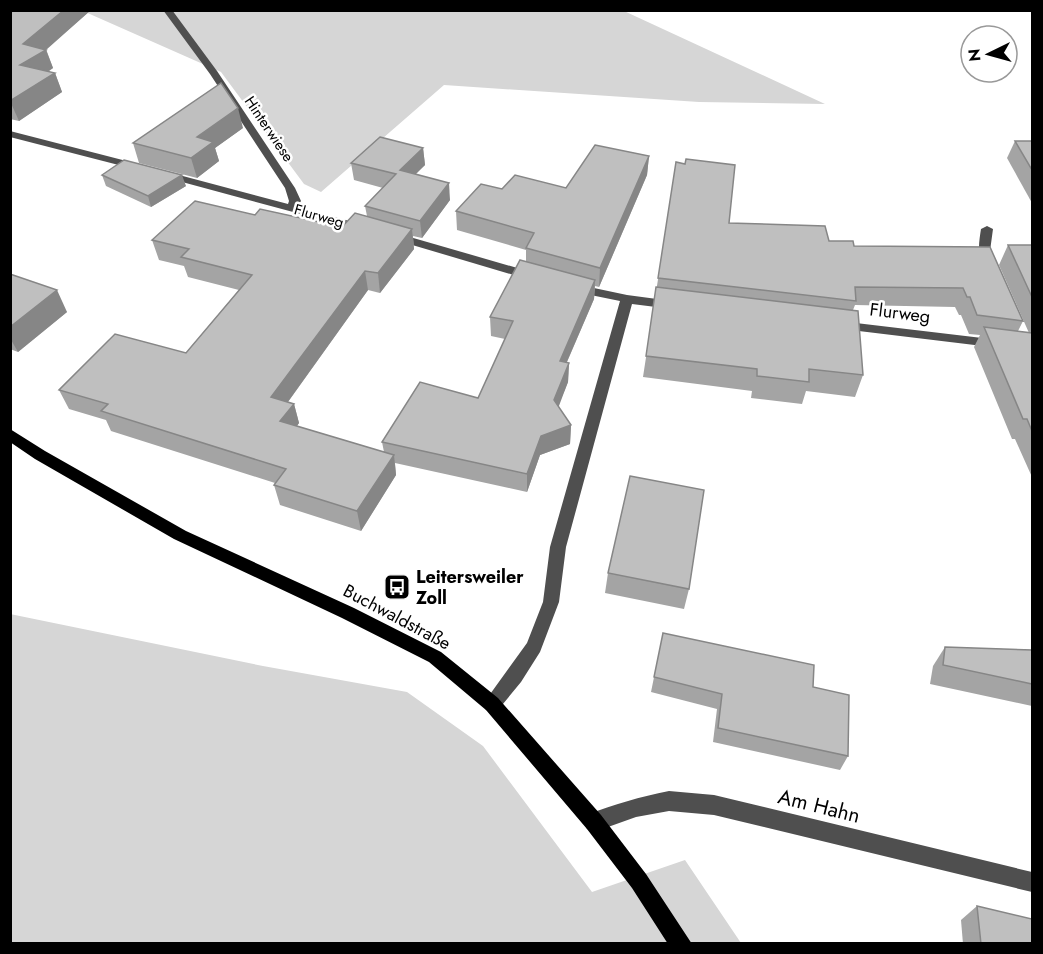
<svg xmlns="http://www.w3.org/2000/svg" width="1043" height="954" viewBox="0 0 1043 954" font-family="Jost,sans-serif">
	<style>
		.green { fill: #d6d6d6 }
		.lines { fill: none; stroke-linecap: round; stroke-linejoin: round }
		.minor { fill: #4f4f4f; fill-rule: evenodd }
		.major { fill: #000; fill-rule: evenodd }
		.wall { fill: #a4a4a4 }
		.shaded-wall { fill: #868686 }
		.building { fill: #bfbfbf; stroke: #868686; stroke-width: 1.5 }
		.labels { text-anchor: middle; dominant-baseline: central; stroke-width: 5; stroke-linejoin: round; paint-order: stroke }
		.far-street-label { font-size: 15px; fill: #000; stroke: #fff }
		.street-label { font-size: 18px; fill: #000; stroke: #fff }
		.poi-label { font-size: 18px; font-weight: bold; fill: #000; stroke: #fff; text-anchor: start }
		.near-street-label { font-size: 21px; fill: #000; stroke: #fff }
	</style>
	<rect width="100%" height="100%" fill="#fff"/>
	<!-- green -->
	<g class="green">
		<path d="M83 11H624L825 104 699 102 444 85 321 192 304 184 221 72Z"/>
		<path d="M10 614 263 666 407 692 483 746 592 892 685 860 741 943H11Z"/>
	</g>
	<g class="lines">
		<!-- minor -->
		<g class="minor">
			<path d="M163 10H172L217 71 295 188 301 201 297 207 368 226V230H360L160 176 159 174 164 171 288 204 289 201 285 188 210 74Z"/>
			<path d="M10 131 142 165 143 167 138 170 10 137Z"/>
			<path d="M987 226 993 229 990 251 996 265 990 269C975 262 979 242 981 229Z"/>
			<path d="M396 233 538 274 540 277 534 281 392 239V235Z"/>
			<path d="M575 284 627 295 672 301 678 305 672 309 632 304 566 547 559 602 540 652 521 682 498 710 492 712 486 710 483 704 527 643 543 602 550 547 620 301 571 291 569 288 571 285Z"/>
			<path d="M839 321 1032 344V352L834 328 833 325Z"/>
			<path d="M669 791 714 795 1032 872V892L714 815 669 811 636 817 594 832 587 829 584 822 587 815C614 804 640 797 669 791Z"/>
		</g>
		<!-- major -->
		<path class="major" d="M10 429 45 451 186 531 354 608 441 652 498 698 601 815 646 874 692 944H668L632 888 587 829 486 710 429 662 342 618 174 539 35 459 10 442Z"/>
	</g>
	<!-- wall -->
	<g class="wall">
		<path d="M14 10H91L46 49 53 68 48 72 55 73 62 92 19 121 10 119V13Z"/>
		<path d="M243 128 215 148 219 161 197 178 139 163 133 143Z"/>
		<path d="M1015 141H1032V203L1007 158Z"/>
		<path d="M423 148 425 165 415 174 450 200 422 238 413 236 414 249 380 293 368 290 288 402 294 404 299 423 297 426 384 452 382 442 478 398 505 339 491 336 490 317 526 261V250L457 230 456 211 502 189 566 188 649 156 647 175 599 287 595 286 594 299 567 362 569 363 568 382 558 406 571 425 570 444 540 455 527 492 395 463 396 475 361 531 280 505 274 485 275 483 111 431 106 420 69 409 59 390 186 353 239 290 188 277 184 266 159 260 152 240 255 215 342 227 367 216 365 206 383 188 354 180 351 163Z"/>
		<path d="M676 162 729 223 854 246 990 247 1023 321 1018 331 1029 333 999 265 1008 245H1032V477L1015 439H1012L974 347 980 335 969 334 961 315H959L955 307 855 305 853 310 863 375 855 397 806 391 802 404 751 398 752 391 643 377Z"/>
		<path d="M102 175 186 186 151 207 106 186Z"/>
		<path d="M10 274 67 312 18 352 10 349Z"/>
		<path d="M608 573 689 589 684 609 605 593Z"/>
		<path d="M663 633 813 687 848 756 840 770 713 742 717 709 651 692Z"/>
		<path d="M945 647 1032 650V706L930 684 933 666Z"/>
		<path d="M977 906 1032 944H963L961 920Z"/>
	</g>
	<!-- shaded-wall -->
	<g class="shaded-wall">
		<path d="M64 10H91L46 50 53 68 28 84 20 65 23 44Z"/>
		<path d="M55 73 62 92 19 121 10 101Z"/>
		<path d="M238 108 243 128 215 148 219 161 197 178 191 158 197 137Z"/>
		<path d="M423 148 425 165 402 188 400 170Z"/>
		<path d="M649 156 647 175 599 287 600 268Z"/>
		<path d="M182 175 186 186 151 207 148 196Z"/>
		<path d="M449 183 450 200 422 238 420 221Z"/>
		<path d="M412 229 414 249 380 293 378 273Z"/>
		<path d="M365 271 368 290 277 417 271 397Z"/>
		<path d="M595 280 594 299 559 380 560 361Z"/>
		<path d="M57 290 67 312 18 352 10 338V327Z"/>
		<path d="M569 363 568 382 554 419V400Z"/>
		<path d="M294 404 299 423 286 441 280 421Z"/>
		<path d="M571 425 570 444 540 455 527 492V474L541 436Z"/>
		<path d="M394 455 396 475 361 531 357 511Z"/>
	</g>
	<!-- building -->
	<g class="building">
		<path d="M14 10H64L23 44 46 50 20 65 55 73 10 101V13Z"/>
		<path d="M221 83 238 108 197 137 213 142 191 158 133 143Z"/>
		<path d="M380 137 423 148 400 170 449 183 420 221 365 206 396 174 351 163Z"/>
		<path d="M1015 141H1032V170Z"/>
		<path d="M595 145 649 156 600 268 526 248 534 233 456 211 481 184 502 189 515 175 566 188Z"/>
		<path d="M686 159 735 165 729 223 825 226 829 241H853L854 246 990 247 1023 321 977 315 970 297H967L963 288 855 287 856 301 658 278 676 162 685 164Z"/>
		<path d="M124 160 182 175 148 196 102 175Z"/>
		<path d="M195 201 255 215 260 209 342 227 355 213 412 229 378 273 365 271 271 397 294 404 280 421 394 455 357 511 274 485 286 469 101 411 108 404 59 390 115 334 186 353 252 275 181 257 189 249 152 240Z"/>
		<path d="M1008 245H1032V297Z"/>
		<path d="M520 260 595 280 560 361 569 363 554 400 571 425 541 436 527 474 382 442 420 382 478 398 513 321 490 317Z"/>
		<path d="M10 274 57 290 10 327Z"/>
		<path d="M656 287 858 311 863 375 809 369V382L757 376V369L646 356Z"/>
		<path d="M984 327 1032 333V431L1027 419H1023Z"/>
		<path d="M630 476 704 490 689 589 608 573Z"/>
		<path d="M663 633 814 665 813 687 849 695 848 756 718 728 722 694 654 677Z"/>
		<path d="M945 647 1032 650V684L943 665Z"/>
		<path d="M977 906 1032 919V944H981Z"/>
	</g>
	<!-- icons -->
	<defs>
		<g id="bus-square" transform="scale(1.35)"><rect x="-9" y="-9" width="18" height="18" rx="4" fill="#000" stroke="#fff"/><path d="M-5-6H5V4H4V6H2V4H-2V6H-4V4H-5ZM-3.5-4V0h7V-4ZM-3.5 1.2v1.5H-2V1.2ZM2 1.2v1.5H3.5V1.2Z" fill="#fff"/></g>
	</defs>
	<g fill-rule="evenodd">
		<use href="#bus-square" x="397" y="587"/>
	</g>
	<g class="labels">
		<!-- far-street labels -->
		<g class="far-street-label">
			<text transform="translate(269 129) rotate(56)">Hinterwiese</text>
			<text transform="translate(319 216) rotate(16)">Flurweg</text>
		</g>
		<!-- street labels -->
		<g class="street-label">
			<text transform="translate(900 313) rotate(7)">Flurweg</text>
			<text transform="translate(397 617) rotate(28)">Buchwaldstraße</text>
		</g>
		<!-- poi labels -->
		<g class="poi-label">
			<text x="416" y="577">Leitersweiler<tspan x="416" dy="21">Zoll</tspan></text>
		</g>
		<!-- near-street labels -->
		<g class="near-street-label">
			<text transform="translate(819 806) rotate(14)">Am Hahn</text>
		</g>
	</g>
	<!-- border -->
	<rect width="1043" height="954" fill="none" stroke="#000000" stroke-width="24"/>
	<!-- north arrow -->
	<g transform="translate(989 54) rotate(265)"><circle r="28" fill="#ffffff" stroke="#999999" stroke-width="1.5"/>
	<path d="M0-4.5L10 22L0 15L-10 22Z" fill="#000000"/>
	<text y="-9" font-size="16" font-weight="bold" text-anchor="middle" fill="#000000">N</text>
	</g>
</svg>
